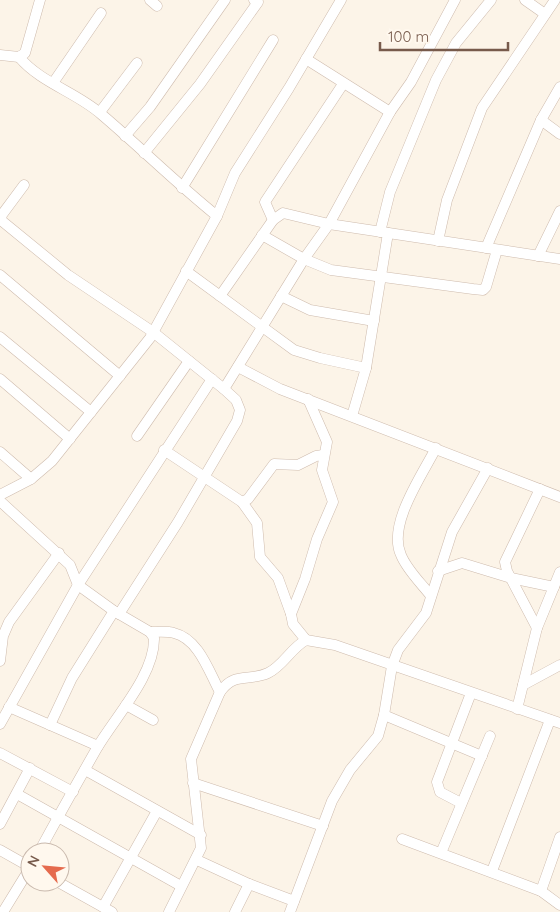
<svg xmlns="http://www.w3.org/2000/svg" width="560" height="912" viewBox="0 0 560 912" font-family="Quicksand,sans-serif">
	<style>
		.lines { fill: none; stroke-linecap: round; stroke-linejoin: round }
		.street-casing { stroke: #cebbad; stroke-width: 11 }
		.street { stroke: #fff; stroke-width: 10 }
	</style>
	<rect width="100%" height="100%" fill="#fcf4e8"/>
	<g class="lines">
		<!-- street casing -->
		<g class="street-casing">
			<g id="street">
				<path d="M150 0 157 6"/>
				<path d="M525 0 545 14"/>
				<path d="M0 55 19 57 25 53 40 0"/>
				<path d="M19 57C41 83 76 92 101 114 140 147 176 183 217 216"/>
				<path d="M306 59 390 112"/>
				<path d="M53 83 101 13"/>
				<path d="M100 112 137 63"/>
				<path d="M541 120 560 134"/>
				<path d="M125 136 150 107 225 0"/>
				<path d="M144 153 200 84 258 2 254 0"/>
				<path d="M24 185 1 216 2 221 68 275 153 332 224 389 236 400 240 410 237 421 178 522 119 614"/>
				<path d="M182 188 273 40"/>
				<path d="M273 220 265 202 343 84"/>
				<path d="M380 232 390 192 436 80 456 43 491 0"/>
				<path d="M262 235 304 259 331 270 473 289 483 290 486 287 497 250"/>
				<path d="M438 241 447 200 482 108 555 0"/>
				<path d="M486 248 541 120 560 87"/>
				<path d="M538 256 560 211"/>
				<path d="M186 271 294 350 320 358 366 368"/>
				<path d="M0 275 120 376"/>
				<path d="M220 296 273 220 283 213 329 224 560 259"/>
				<path d="M281 296 310 310 374 321"/>
				<path d="M0 337 91 412"/>
				<path d="M238 367 280 389 560 497"/>
				<path d="M0 379 70 439"/>
				<path d="M224 389 304 259 329 224 390 112 411 82 455 0"/>
				<path d="M352 416 366 368 388 233"/>
				<path d="M137 436 189 361"/>
				<path d="M164 450 242 502 257 523 260 557 278 578 291 614"/>
				<path d="M0 452 31 479"/>
				<path d="M0 495 31 479 52 461 150 338 217 216 235 173 289 88 341 0"/>
				<path d="M0 501 70 565 78 585 114 611 150 632 154 638C155 675 115 717 97 748 77 783 58 817 39 852"/>
				<path d="M242 502 248 499 274 464 298 465 316 456 323 455"/>
				<path d="M438 571 462 563 511 578 554 587"/>
				<path d="M431 596C421 583 407 570 401 555 387 525 422 475 436 448"/>
				<path d="M537 628 507 571 505 562 540 489"/>
				<path d="M150 632C158 632 167 631 174 633 199 639 209 672 220 692"/>
				<path d="M306 640 293 624 291 614 305 579 317 539 333 502 322 470 327 442 308 399"/>
				<path d="M0 661 3 636 9 622 59 553"/>
				<path d="M523 685 560 665"/>
				<path d="M126 705 153 720"/>
				<path d="M9 707 98 746"/>
				<path d="M517 709 537 628 560 572"/>
				<path d="M384 715 482 756"/>
				<path d="M0 724 78 585 212 379"/>
				<path d="M50 725 72 678 114 611"/>
				<path d="M0 753 73 792"/>
				<path d="M85 770 201 835"/>
				<path d="M193 783 323 826"/>
				<path d="M17 794 181 886"/>
				<path d="M461 803 440 792 437 782 471 693"/>
				<path d="M0 824 30 768"/>
				<path d="M402 839 541 891 560 905"/>
				<path d="M0 850 30 867"/>
				<path d="M441 853 490 736"/>
				<path d="M197 860 249 884 294 901"/>
				<path d="M492 871 550 720"/>
				<path d="M58 882 112 912"/>
				<path d="M541 891 560 837"/>
				<path d="M103 907 157 811"/>
				<path d="M3 912 30 868"/>
				<path d="M169 912 201 848 191 759 220 692C235 671 249 682 268 673 283 666 291 648 306 640L335 645 560 723"/>
				<path d="M235 912 249 884"/>
				<path d="M290 912 332 801 350 770 378 736 384 715 392 666 398 650 426 613 452 532 488 468"/>
			</g>
		</g>
		<!-- street -->
		<use href="#street" class="street"/>
	</g>
	<!-- north arrow -->
	<g transform="translate(45 867) rotate(297)"><circle r="24" fill="#fff8ee" stroke="#c9b9ad"/>
	<path d="M0-4L9 19L0 12L-9 19Z" fill="#e56b4e"/>
	<text y="-8" font-size="14" font-weight="bold" text-anchor="middle" fill="#775a4b">N</text>
	</g>
	<!-- scale -->
	<path d="M380 42v8h128v-8" fill="none" stroke="#775a4b" stroke-width="2.5"/>
	<text x="388" y="42" font-size="15" fill="#775a4b" stroke="#fff8ee" stroke-width="4" paint-order="stroke">100 m</text>
</svg>
